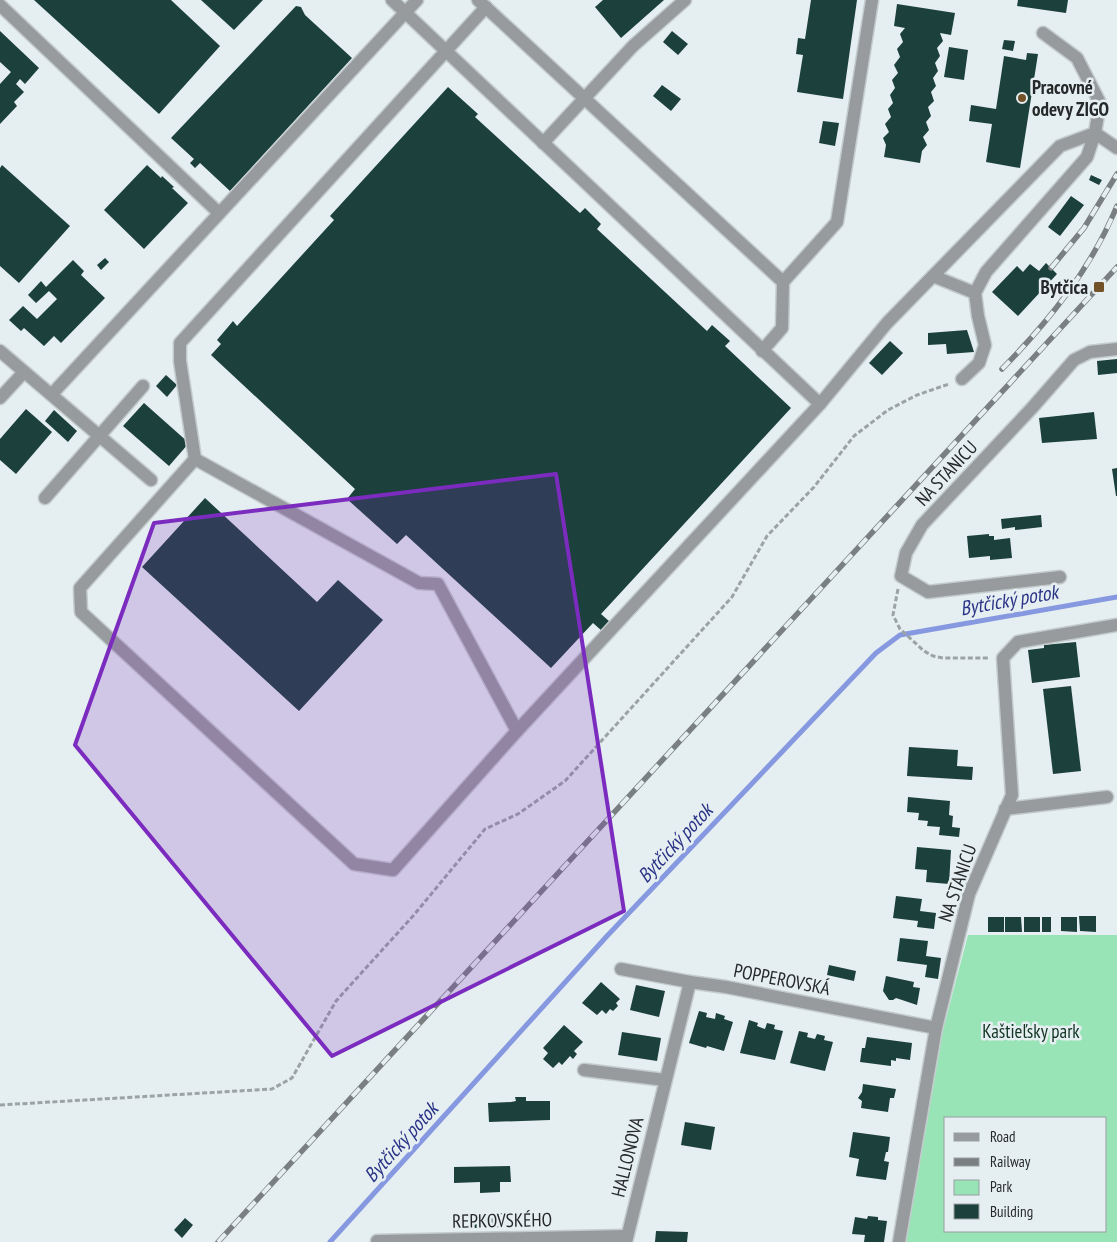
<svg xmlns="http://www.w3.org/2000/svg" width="1117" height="1242" viewBox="0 0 1117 1242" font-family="'PT Sans Narrow',sans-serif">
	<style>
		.green { fill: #98e4b6; fill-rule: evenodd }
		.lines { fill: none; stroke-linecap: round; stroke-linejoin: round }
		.stream { stroke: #8698df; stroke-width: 5 }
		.building { fill: #1c413d }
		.minor-casing { stroke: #c3cbcd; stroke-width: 15 }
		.path { stroke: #9ca3a5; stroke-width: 3; stroke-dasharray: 5 2.5; stroke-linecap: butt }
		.minor { stroke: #989b9d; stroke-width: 12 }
		.rail-casing { stroke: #7a8082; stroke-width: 5.5 }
		.rail { stroke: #e5eef1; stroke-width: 4; stroke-dasharray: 11; stroke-linecap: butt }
		.marked { fill: #7b2cbf; fill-opacity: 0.2; stroke: #7b2cbf; stroke-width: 4; stroke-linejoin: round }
		.poi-dot { fill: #735229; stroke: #e5eef1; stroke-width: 2 }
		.labels { text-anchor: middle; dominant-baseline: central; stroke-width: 5; stroke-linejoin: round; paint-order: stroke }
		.poi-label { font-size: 19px; font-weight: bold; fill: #26292a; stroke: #e5eef1; text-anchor: start }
		.street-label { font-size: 19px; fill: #26292a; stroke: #e5eef1 }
		.park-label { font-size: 19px; fill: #113522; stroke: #e5eef1 }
		.water-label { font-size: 20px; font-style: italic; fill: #2a3386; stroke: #e5eef1 }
	</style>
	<rect width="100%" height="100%" fill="#e5eef1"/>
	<!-- green -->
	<path class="green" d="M968 935H1117V1242H906L943 1030ZM946 1118H1106V1231H946Z"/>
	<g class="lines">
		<!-- stream -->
		<path class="stream" d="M330 1242 607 936 876 653 900 635 1117 597"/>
	</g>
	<!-- building -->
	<g class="building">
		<path d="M34 0H171L220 46 159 114Z"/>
		<path d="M201 0H263L234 30Z"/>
		<path d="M603 0H664L621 38 595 7Z"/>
		<path d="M811 0H857L843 99 797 92 803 55 796 54 798 38 805 39Z"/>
		<path d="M1018 0H1068L1066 13 1017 6Z"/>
		<path d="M897 4 955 13 951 35 940 33 943 41 937 48 940 56 935 63 938 71 933 78 936 86 931 92 934 101 928 107 931 116 926 122 929 130 923 137 927 145 922 151 920 163 884 157 886 145 883 138 889 132 885 124 891 117 888 109 893 103 890 95 895 88 892 80 898 73 894 65 900 57 897 49 903 42 900 34 905 28 894 26Z"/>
		<path d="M296 6 301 7 305 15 352 58 230 191 200 163 195 168 190 163 194 159 171 138Z"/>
		<path d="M0 31 39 68 25 84 20 79 16 84 24 92 14 102 17 106 0 124V84L11 72 0 62Z"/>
		<path d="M672 31 688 44 678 55 663 42Z"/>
		<path d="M1004 40 1015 41 1013 51 1002 49Z"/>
		<path d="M949 47 968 50 964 80 944 77Z"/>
		<path d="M1027 53 1038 54 1020 168 986 162 992 124 969 121 971 105 996 109 1004 56 1026 60Z"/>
		<path d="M662 85 681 99 671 111 653 96Z"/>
		<path d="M448 87 478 114 475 117 580 213 585 208 601 224 597 229 707 331 712 325 730 341 725 346 791 408 601 614 610 622 602 631 593 623 551 668 406 535 397 544 347 499 355 489 211 355 221 344 217 340 233 321 237 326 334 220 330 216Z"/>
		<path d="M823 121 839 123 835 146 819 143Z"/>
		<path d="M2 165 70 226 19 283 0 266V168Z"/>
		<path d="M147 165 161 178 162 176 174 187 172 188 188 203 144 249 104 210Z"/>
		<path d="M1091 175 1102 180 1099 185 1089 180Z"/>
		<path d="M1071 196 1084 205 1060 236 1048 227Z"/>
		<path d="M105 258 109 262 101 270 97 265Z"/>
		<path d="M73 260 84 271 81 275 105 298 61 343 54 336 44 346 24 328 21 331 9 320 23 306 37 319 57 299 49 291 36 303 28 295 41 281 46 287Z"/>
		<path d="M1046 263 1057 274 1018 316 992 292 1017 266 1023 272 1030 264 1039 271Z"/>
		<path d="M967 330 974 352 947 354 946 344 928 345V333Z"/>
		<path d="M890 341 903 353 882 375 869 363Z"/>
		<path d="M1117 359V373L1098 375 1097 361Z"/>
		<path d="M166 375 177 385 167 397 156 386Z"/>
		<path d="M144 403 189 443 169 466 123 426Z"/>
		<path d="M26 409 52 432 16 474 0 460V439Z"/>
		<path d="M54 410 77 431 68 442 45 421Z"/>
		<path d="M1094 412 1097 439 1042 443 1039 418Z"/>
		<path d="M1117 468V496H1116L1112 469Z"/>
		<path d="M205 498 317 602 338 580 383 620 299 711 142 567Z"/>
		<path d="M1041 515 1042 527 1015 530V527L1002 529 1001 519Z"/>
		<path d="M989 534V536H994V540L1010 538 1012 558 990 560V556L969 558 967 536Z"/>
		<path d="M1076 642 1080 677 1032 683 1028 650 1044 648V645Z"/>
		<path d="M1071 686 1081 771 1053 774 1043 689Z"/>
		<path d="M909 747 958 750 957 766 973 767 972 780 907 776Z"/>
		<path d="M908 797 950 801 949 815 953 816 952 827 960 828 959 837 939 835 940 827 927 826 928 821 918 820 919 813 907 812Z"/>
		<path d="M917 847 951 850 949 884 926 882 927 870 915 869Z"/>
		<path d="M896 896 922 899 920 911 936 913 934 929 917 927 918 921 893 918Z"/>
		<path d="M1079 916H1096V932L1080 931Z"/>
		<rect x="988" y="917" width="16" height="15"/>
		<path d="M1005 917H1021L1022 932H1005Z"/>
		<rect x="1024" y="917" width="16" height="15"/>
		<rect x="1042" y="917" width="9" height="15"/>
		<path d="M1061 917H1077V932L1061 931Z"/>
		<path d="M900 938 928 941 926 956 941 958 938 979 925 977 927 965 897 961Z"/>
		<path d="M829 965 856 971 854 981 827 975Z"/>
		<path d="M886 976 914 982 913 987 920 988 917 1005 896 998 893 1000H889L883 991Z"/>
		<path d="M601 982 620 999 616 1003 618 1006 613 1011 610 1009 606 1014 602 1010 597 1015 582 1003Z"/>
		<path d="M636 985 665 991 659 1017 630 1010Z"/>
		<path d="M699 1011 707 1013 706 1017 715 1019 716 1013 725 1016 724 1019 733 1022 724 1051 707 1046 706 1048 689 1043Z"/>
		<path d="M749 1020 758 1023 757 1026 765 1029 767 1023 775 1025 774 1029 783 1031 775 1060 740 1053Z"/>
		<path d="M564 1025 583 1042 574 1051 577 1054 573 1059 570 1056 562 1065 559 1062 553 1068 543 1059 548 1053 543 1048Z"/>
		<path d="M799 1031 808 1033 807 1037 815 1039 817 1034 825 1036 824 1040 833 1042 825 1071 790 1063Z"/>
		<path d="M622 1032 661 1038 657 1061 618 1055Z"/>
		<path d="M867 1037 912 1043 910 1060 896 1058V1061L891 1060V1066L860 1062 862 1048H865Z"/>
		<path d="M863 1084 896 1089 894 1098H890L888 1112 861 1108 862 1101 858 1098 862 1092Z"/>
		<path d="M515 1097H526V1101H550V1120L489 1122 488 1103 511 1102 516 1101Z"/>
		<path d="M685 1122 715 1127 711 1150 681 1145Z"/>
		<path d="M853 1132 890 1137 888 1152H886L884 1161 889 1162 886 1180 856 1176 859 1159 849 1157Z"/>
		<path d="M510 1166 511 1182H500V1192L480 1193V1182L454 1183V1167Z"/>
		<path d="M473 1213H504V1227L474 1228Z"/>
		<path d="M868 1216 878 1217V1220L887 1221 884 1242H864L865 1235 852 1234 855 1217 867 1219Z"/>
		<path d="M185 1218 193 1225 182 1238 174 1230Z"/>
		<path d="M656 1231 688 1232 687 1242H655Z"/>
	</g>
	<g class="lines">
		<!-- minor casing -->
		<g class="minor-casing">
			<g id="minor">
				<path d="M392 0 820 404"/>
				<path d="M478 0 783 282 782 328 762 351"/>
				<path d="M0 5 219 213"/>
				<path d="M486 7 180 343V361L195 459 419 583 438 584 517 731"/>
				<path d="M543 143 633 46 685 0"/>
				<path d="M933 276 975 293"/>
				<path d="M783 282 837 222 872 0"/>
				<path d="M0 351 151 480"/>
				<path d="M962 379 979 363 985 345 978 316 975 293 986 272 1087 157 1095 133 1100 103 1077 58 1043 33"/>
				<path d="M52 394 417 0"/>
				<path d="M0 398 24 372"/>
				<path d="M195 459 80 588 81 612 354 864 393 870 517 731 820 404 887 323 1060 146 1095 133 1117 148"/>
				<path d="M45 498 143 386"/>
				<path d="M1060 577 928 592 901 576 906 553 922 525 1032 408 1074 360 1090 352 1117 349"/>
				<path d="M1005 809 1107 797"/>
				<path d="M621 969 690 982 726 987 936 1028"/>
				<path d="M584 1070 665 1080"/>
				<path d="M377 1241 627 1236"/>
				<path d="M626 1242 690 982"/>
				<path d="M899 1242 936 1028 969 894 1012 795 1003 658 1018 642 1117 625"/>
			</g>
		</g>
		<!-- path -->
		<g class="path">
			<path d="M898 589 893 615 900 629 924 651 933 656 943 658H989"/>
			<path d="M0 1105 272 1089 292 1078 336 1001 413 916 485 829 518 814 565 781 732 597 767 536 814 487 854 436 888 410 917 395 949 384"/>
		</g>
		<!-- minor -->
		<use href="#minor" class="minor"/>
		<!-- rail casing -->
		<g class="rail-casing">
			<g id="rail">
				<path d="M1051 268 1084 228 1117 174"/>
				<path d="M1002 369C1049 321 1091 269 1117 206"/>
				<path d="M218 1242 1117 267"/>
			</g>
		</g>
		<!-- rail -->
		<use href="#rail" class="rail"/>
	</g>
	<!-- marked area -->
	<path class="marked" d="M556 474 624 911 332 1056 75 745 154 523Z"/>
	<!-- markers -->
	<g class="poi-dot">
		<circle cx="1022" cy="98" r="5"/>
		<rect x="1093" y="281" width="12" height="12" rx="2.5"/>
	</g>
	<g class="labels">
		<!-- poi labels -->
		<g class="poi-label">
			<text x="1032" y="87">Pracovné<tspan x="1032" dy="22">odevy ZIGO</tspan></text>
			<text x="1088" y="287" text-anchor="end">Bytčica</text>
		</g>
		<!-- street labels -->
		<g class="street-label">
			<text transform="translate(946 473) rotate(-47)">NA STANICU</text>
			<text transform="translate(957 883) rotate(-71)">NA STANICU</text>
			<text transform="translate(782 979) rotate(11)">POPPEROVSKÁ</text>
			<text transform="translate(627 1157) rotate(-76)">HALLONOVA</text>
			<text transform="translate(502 1220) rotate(-1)">REPKOVSKÉHO</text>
		</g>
		<!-- park labels -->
		<g class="park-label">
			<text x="1031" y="1031">Kaštieľsky park</text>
		</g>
		<!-- water labels -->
		<g class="water-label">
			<text transform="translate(1009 600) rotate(-10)">Bytčický potok</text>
			<text transform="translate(675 843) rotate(-47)">Bytčický potok</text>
			<text transform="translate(401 1142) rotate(-48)">Bytčický potok</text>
		</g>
	</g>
	<!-- legend -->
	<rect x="944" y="1117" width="162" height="115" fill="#e5eef1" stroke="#999fa1"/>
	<rect x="954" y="1133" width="25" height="8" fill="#989b9d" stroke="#999fa1"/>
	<text x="990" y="1142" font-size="15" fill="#26292a">Road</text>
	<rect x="954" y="1158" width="25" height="8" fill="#7a8082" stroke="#999fa1"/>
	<text x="990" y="1167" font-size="15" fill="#26292a">Railway</text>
	<rect x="954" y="1180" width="25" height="15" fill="#98e4b6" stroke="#999fa1"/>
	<text x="990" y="1192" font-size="15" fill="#26292a">Park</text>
	<rect x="954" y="1204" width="25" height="15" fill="#1c413d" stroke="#999fa1"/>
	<text x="990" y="1217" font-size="15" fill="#26292a">Building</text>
</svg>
